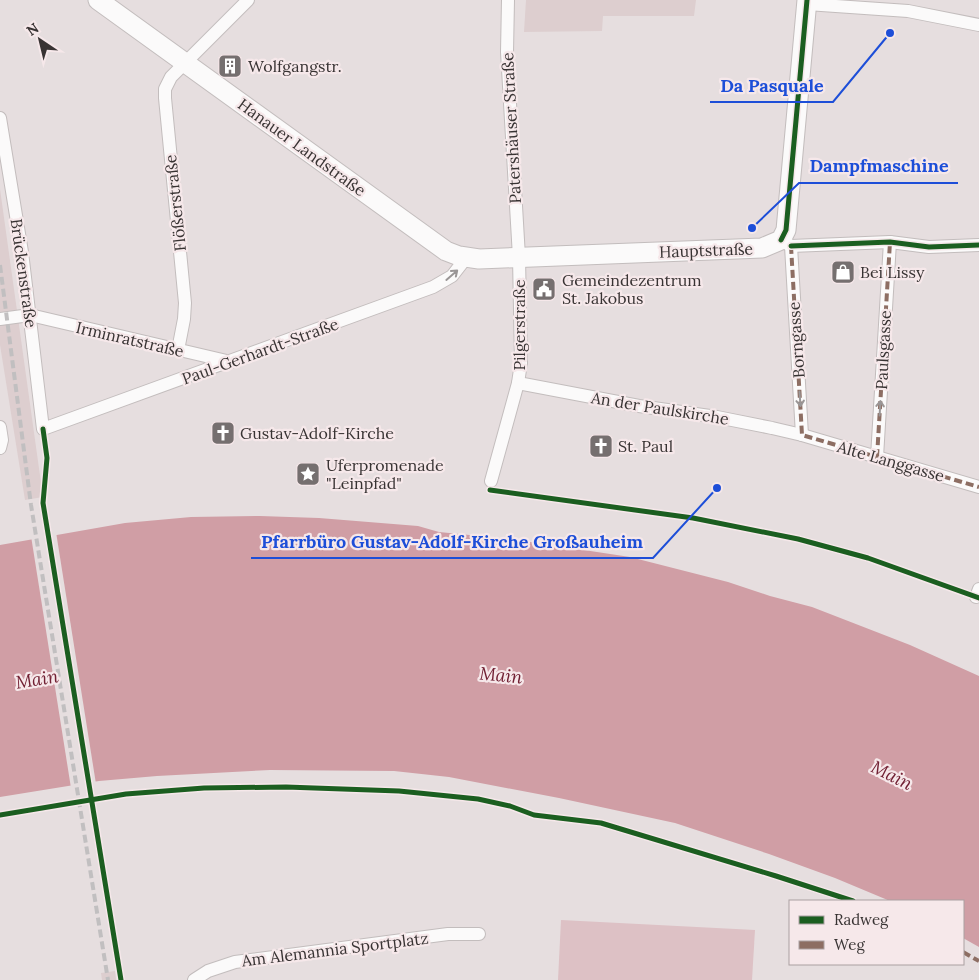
<svg xmlns="http://www.w3.org/2000/svg" width="979" height="980" viewBox="0 0 979 980" font-family="Lora,serif">
	<style>
		.built { fill: #ddcecf }
		.green { fill: #ddc1c5 }
		.water { fill: #d09ea5 }
		.pier { fill: #e6dedf }
		.lines { fill: none; stroke-linecap: round; stroke-linejoin: round }
		.street-casing { stroke: #c3bdbd; stroke-width: 14 }
		.secondary-casing { stroke: #c3bdbd; stroke-width: 21 }
		.street { stroke: #fbfafa; stroke-width: 12 }
		.secondary { stroke: #fbfafa; stroke-width: 19 }
		.rail { stroke: #c1bfc0; stroke-width: 4; stroke-dasharray: 8 4; stroke-linecap: butt }
		.quiet { stroke: #8d6e63; stroke-width: 4; stroke-dasharray: 8 4; stroke-linecap: butt }
		.cycleway-casing { stroke: #f6e8ea; stroke-width: 8 }
		.cycleway { stroke: #1b5e20; stroke-width: 5 }
		.oneway { stroke: #9a9696 }
		.labels { text-anchor: middle; dominant-baseline: central; stroke-width: 4.5; stroke-linejoin: round; paint-order: stroke }
		.poi-label { font-size: 16px; fill: #383333; stroke: #f6e8ea; text-anchor: start }
		.street-label { font-size: 16px; fill: #383333; stroke: #f6e8ea }
		.water-label { font-size: 18px; font-style: italic; fill: #712033; stroke: #f6e8ea }
		.leader { fill: none; stroke: #1d4ed8; stroke-width: 2 }
		.callout-dot { fill: #1d4ed8; stroke: #f6e8ea; stroke-width: 2 }
		.callout-label { font-size: 18px; text-anchor: middle; font-weight: bold; fill: #1d4ed8; stroke: #f6e8ea; stroke-width: 4.5; stroke-linejoin: round; paint-order: stroke }
	</style>
	<rect width="100%" height="100%" fill="#e6dedf"/>
	<!-- built -->
	<g class="built">
		<path d="M526 0H696L694 16H603L602 31 524 32Z"/>
		<path d="M0 189 43 497 25 500 0 345Z"/>
		<path d="M115 971 116 980H102L101 973Z"/>
	</g>
	<!-- green -->
	<path class="green" d="M561 920 755 930 752 980H558Z"/>
	<!-- water -->
	<path class="water" d="M260 516 319 518 418 526 439 532 511 539 630 557 728 582 770 596 812 607 910 645 979 676V947L963 938V901H890L835 878 769 854 675 823 559 798 449 777 394 771 270 770 157 776 99 781 0 797V545L125 523 191 517Z"/>
	<!-- pier -->
	<path class="pier" d="M56 532 96 784 71 788 31 536Z"/>
	<g class="lines">
		<!-- street casing -->
		<g class="street-casing">
			<g id="street">
				<path d="M807 4 908 11 979 25"/>
				<path d="M0 118 22 252 43 429 433 287 452 276 466 258"/>
				<path d="M781 240 791 246 890 242 929 247 979 245"/>
				<path d="M791 246 802 435"/>
				<path d="M0 319 30 315 231 362"/>
				<path d="M178 350 184 319 185 303 165 98V89L171 77 248 0"/>
				<path d="M518 383 639 406 717 417 772 428 802 435 979 487"/>
				<path d="M0 427 2 440 0 448"/>
				<path d="M877 457 890 242"/>
				<path d="M491 481 518 383 521 363 519 257 507 52 508 0"/>
				<path d="M976 597 979 589"/>
				<path d="M194 980 208 971 235 962 448 934H479"/>
			</g>
		</g>
		<!-- secondary casing -->
		<g class="secondary-casing">
			<path id="secondary" d="M98 0 446 251 459 256 479 259 762 248 781 240 786 230 807 0"/>
		</g>
		<!-- street -->
		<use href="#street" class="street"/>
		<!-- secondary -->
		<use href="#secondary" class="secondary"/>
		<!-- rail -->
		<path class="rail" d="M0 265 31 505 108 980"/>
		<!-- quiet -->
		<g class="quiet">
			<path d="M791 246 802 435 979 487"/>
			<path d="M877 457 890 242"/>
			<path d="M963 952 979 961"/>
		</g>
		<!-- cycleway casing -->
		<g class="cycleway-casing">
			<g id="cycleway">
				<path d="M781 240 786 230 807 0"/>
				<path d="M791 246 890 242 929 247 979 245"/>
				<path d="M43 429 47 458 43 503 121 980"/>
				<path d="M490 490 693 518 798 539 868 558 979 598"/>
				<path d="M0 815 126 794 204 788 286 787 399 791 478 799 510 806 534 815 601 823 776 876 853 901"/>
			</g>
		</g>
		<!-- cycleway -->
		<use href="#cycleway" class="cycleway"/>
	</g>
	<!-- one-way arrows -->
	<defs><path id="oneway-shaft" d="M-6 0H5M1.5-3L5.5 0L1.5 3" fill="none" stroke-width="1.6" stroke-linecap="round" stroke-linejoin="round" transform="scale(1.25)"/></defs>
	<g class="oneway">
		<use href="#oneway-shaft" transform="translate(452 275) rotate(-41)"/>
		<use href="#oneway-shaft" transform="translate(800 399) rotate(86)"/>
		<use href="#oneway-shaft" transform="translate(880 408) rotate(-87)"/>
	</g>
	<!-- icons -->
	<defs>
		<g id="building-square" transform="scale(1.25)"><rect x="-9" y="-9" width="18" height="18" rx="4" fill="#756f6f" stroke="#f6e8ea"/><path d="M-4-6H4V6H1V3H-1V6H-4ZM-2.5-4.3h1.7v1.8h-1.7ZM.8-4.3h1.7v1.8H.8ZM-2.5-1h1.7V.8h-1.7ZM.8-1h1.7V.8H.8Z" fill="#fff"/></g>
		<g id="shop-square" transform="scale(1.25)"><rect x="-9" y="-9" width="18" height="18" rx="4" fill="#756f6f" stroke="#f6e8ea"/><path d="M-5-2.5h2.3a2.7 3.5 0 0 1 5.4 0H5L5.5 6h-11ZM-1.5-2.5h3a1.5 2.3 0 0 0-3 0Z" fill="#fff"/></g>
		<g id="civic-square" transform="scale(1.25)"><rect x="-9" y="-9" width="18" height="18" rx="4" fill="#756f6f" stroke="#f6e8ea"/><path d="M-.6-6.5H3V-4.5H.6V-3L4-1V1h2V6H-6V1h2V-1L-.6-3ZM-1.2 2.5V6h2.4V2.5Z" fill="#fff"/></g>
		<g id="church-square" transform="scale(1.25)"><rect x="-9" y="-9" width="18" height="18" rx="4" fill="#756f6f" stroke="#f6e8ea"/><path d="M-1.2-6h2.4v3.5h3.3v2.4h-3.3V6h-2.4V-.1h-3.3v-2.4h3.3Z" fill="#fff"/></g>
		<g id="sight-square" transform="scale(1.25)"><rect x="-9" y="-9" width="18" height="18" rx="4" fill="#756f6f" stroke="#f6e8ea"/><path d="M0-6L1.8-2.2L6-1.7L2.9 1.2L3.7 5.4L0 3.3L-3.7 5.4L-2.9 1.2L-6-1.7L-1.8-2.2Z" fill="#fff"/></g>
	</defs>
	<g fill-rule="evenodd">
		<use href="#building-square" x="230" y="66"/>
		<use href="#shop-square" x="843" y="272"/>
		<use href="#civic-square" x="544" y="289"/>
		<use href="#church-square" x="223" y="433"/>
		<use href="#church-square" x="601" y="446"/>
		<use href="#sight-square" x="308" y="474"/>
	</g>
	<g class="labels">
		<!-- poi labels -->
		<g class="poi-label">
			<text x="248" y="66">Wolfgangstr.</text>
			<text x="860" y="272">Bei Lissy</text>
			<text x="562" y="280">Gemeindezentrum<tspan x="562" dy="18">St. Jakobus</tspan></text>
			<text x="240" y="433">Gustav-Adolf-Kirche</text>
			<text x="618" y="446">St. Paul</text>
			<text x="326" y="465">Uferpromenade<tspan x="326" dy="18">"Leinpfad"</tspan></text>
		</g>
		<!-- street labels -->
		<g class="street-label">
			<text transform="translate(511 128) rotate(-93)">Patershäuser Straße</text>
			<text transform="translate(302 147) rotate(36)">Hanauer Landstraße</text>
			<text transform="translate(175 203) rotate(-96)">Flößerstraße</text>
			<text transform="translate(706 250) rotate(-2)">Hauptstraße</text>
			<text transform="translate(24 273) rotate(82)">Brückenstraße</text>
			<text transform="translate(519 325) rotate(-90)">Pilgerstraße</text>
			<text transform="translate(130 339) rotate(13)">Irminratstraße</text>
			<text transform="translate(796 340) rotate(-94)">Borngasse</text>
			<text transform="translate(883 350) rotate(-87)">Paulsgasse</text>
			<text transform="translate(260 351) rotate(-20)">Paul-Gerhardt-Straße</text>
			<text transform="translate(660 408) rotate(9)">An der Paulskirche</text>
			<text transform="translate(891 461) rotate(16)">Alte Langgasse</text>
			<text transform="translate(335 949) rotate(-7)">Am Alemannia Sportplatz</text>
		</g>
		<!-- water labels -->
		<g class="water-label">
			<text transform="translate(501 675) rotate(5)">Main</text>
			<text transform="translate(37 679) rotate(-9)">Main</text>
			<text transform="translate(892 775) rotate(27)">Main</text>
		</g>
	</g>
	<!-- callouts -->
	<path class="leader" d="M890 33L833 102H710M752 228L799 183H958M717 488L653 558H251"/>
	<g class="callout-dot">
		<circle cx="890" cy="33" r="5"/>
		<circle cx="752" cy="228" r="5"/>
		<circle cx="717" cy="488" r="5"/>
	</g>
	<g class="callout-label">
		<text x="772" y="92">Da Pasquale</text>
		<text x="879" y="172">Dampfmaschine</text>
		<text x="452" y="548">Pfarrbüro Gustav-Adolf-Kirche Großauheim</text>
	</g>
	<!-- legend -->
	<rect x="789" y="900" width="175" height="65" fill="#f6e8ea" stroke="#aaa0a1"/>
	<rect x="799" y="916" width="25" height="8" fill="#1b5e20" stroke="#aaa0a1"/>
	<text x="834" y="925" font-size="15" fill="#383333">Radweg</text>
	<rect x="799" y="941" width="25" height="8" fill="#8d6e63" stroke="#aaa0a1"/>
	<text x="834" y="950" font-size="15" fill="#383333">Weg</text>
	<!-- north arrow -->
	<g transform="translate(40 40) rotate(325)" stroke="#f6e8ea" stroke-width="4" paint-order="stroke">
	<path d="M0-4L9 19L0 12L-9 19Z" fill="#383333"/>
	<text y="-8" font-size="14" font-weight="bold" text-anchor="middle" fill="#383333">N</text>
	</g>
</svg>
